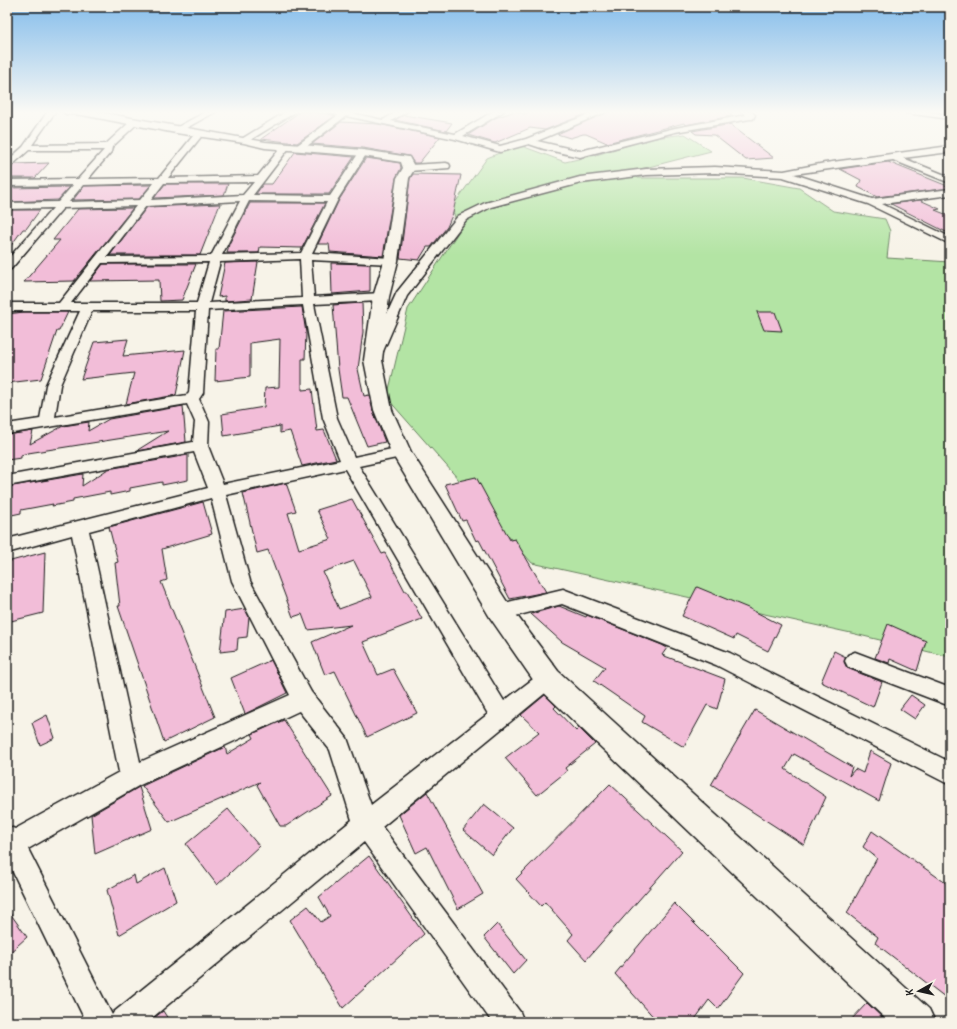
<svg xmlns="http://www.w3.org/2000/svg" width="957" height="1029" viewBox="0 0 957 1029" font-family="'Patrick Hand',sans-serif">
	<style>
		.green { fill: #b3e4a4; stroke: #688060 }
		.building { fill: #f2bdd8; stroke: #1c1c1c; fill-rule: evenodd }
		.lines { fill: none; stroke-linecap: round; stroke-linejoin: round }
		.minor-casing { stroke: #1c1c1c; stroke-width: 3 }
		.tertiary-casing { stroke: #1c1c1c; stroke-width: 3 }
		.minor { fill: #f7f3e8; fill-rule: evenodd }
		.tertiary { fill: #f7f3e8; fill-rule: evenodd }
	</style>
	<rect width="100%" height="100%" fill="#f7f3e8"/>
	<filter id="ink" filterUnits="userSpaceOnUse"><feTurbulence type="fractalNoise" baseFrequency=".025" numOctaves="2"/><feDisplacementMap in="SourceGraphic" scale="8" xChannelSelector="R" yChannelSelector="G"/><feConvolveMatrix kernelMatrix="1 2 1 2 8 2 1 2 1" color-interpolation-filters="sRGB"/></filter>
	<g filter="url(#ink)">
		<!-- green -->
		<path class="green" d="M685 134 711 151 633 171 638 178H743L799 188 833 211 885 219 890 231 887 258 950 262V657L851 633 532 563 387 398 408 309 459 231 452 207 487 158 519 145 565 162 596 155 648 139Z"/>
		<!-- building -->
		<g class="building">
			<path d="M301 111 329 114 335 116 297 143 261 139Z"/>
			<path d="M515 111 524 114 532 111H593L545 130 530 128 495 143 468 135 495 118Z"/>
			<path d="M609 111H731V116L685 125 684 123 607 143 586 134H583L570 138 557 134Z"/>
			<path d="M404 115 452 123 446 131 395 120Z"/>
			<path d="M341 122 378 124 440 137 419 163H414L409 156 363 148 312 144Z"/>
			<path d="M732 124V126L774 158 746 160 714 135 696 134 692 131Z"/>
			<path d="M295 152 354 157 329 194H256L263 184H272Z"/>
			<path d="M366 158 400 163 401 168 396 178 383 256 330 252 329 244H318L339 200Z"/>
			<path d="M888 162 950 187V188L877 197 858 187 861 180 840 169Z"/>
			<path d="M49 163 35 178H7V169L16 164Z"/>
			<path d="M413 174 461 175 453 213 447 227 431 247H427L419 260 400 258 410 179Z"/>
			<path d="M165 184H228L224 195 154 198Z"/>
			<path d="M151 185 139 199 73 200 84 186Z"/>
			<path d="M7 187V188L70 187 58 200 7 202Z"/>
			<path d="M920 200 940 209 935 210 950 216V234L891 204Z"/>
			<path d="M250 203H325L302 248 260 247 259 253H227L229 244Z"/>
			<path d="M220 204 200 255H110L147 207Z"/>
			<path d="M133 208 74 281 24 282 60 240H53L78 209Z"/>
			<path d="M7 210H40L26 229H23L7 251Z"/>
			<path d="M258 262 252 299 225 301V296L218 297 225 263Z"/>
			<path d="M331 263 370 264V291L332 294Z"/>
			<path d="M103 264H196L182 300 160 301 159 280 90 281Z"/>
			<path d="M362 303 363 332 358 369 364 396 369 395 373 411 385 442 367 446 347 397H342L338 369 333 305Z"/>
			<path d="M302 307 306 333 305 359H302V390L312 389 317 431 324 430 336 459 302 466 290 431 280 433V426L224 436 222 414 264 407 265 388 279 387 280 339 250 343V377L215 381 216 349H219L223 311Z"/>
			<path d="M24 312H68L59 331H57L41 379 7 383V314Z"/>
			<path d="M757 312H775L782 331 764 330Z"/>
			<path d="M128 339 123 356 185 350 176 395 126 404 134 373 81 379 94 342Z"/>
			<path d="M183 406 186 442 136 451 168 431 28 453 21 455V458L7 460V435L33 431 30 444 63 426 89 422 88 431 109 419Z"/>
			<path d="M188 455V480L162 485V482L130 488V491L110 495V492L73 499V502L52 506 53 504 21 510V513L7 516V487L83 474 82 486 108 469Z"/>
			<path d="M476 477 510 540 515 539 546 592 510 599 479 540 476 541 466 520 462 521 445 484Z"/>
			<path d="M286 483 296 511 288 513 299 549 331 539 317 510 352 499 382 554 385 553 405 591H407L422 619 363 642 378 675 393 669 417 713 367 737 335 671 325 675 312 642 351 625 308 630 302 614 293 617 268 550 257 553 243 493ZM354 561 372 597 339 609 323 572Z"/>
			<path d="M203 502 212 534 162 549 167 580 161 582 215 717 164 742 118 606H120L115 563 118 562 109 527Z"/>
			<path d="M45 552 43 613 7 622V562Z"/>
			<path d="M697 587 748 608 781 625 768 651 736 635 734 639 682 616Z"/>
			<path d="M559 606 586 617 587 615 662 645 667 648 662 655 725 679 717 709 707 705 684 747 642 722 645 716 594 681 605 667 562 642 531 614Z"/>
			<path d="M245 609 249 617 247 637 238 638 237 650 220 652 225 612Z"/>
			<path d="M888 624 926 641 917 671 890 659 889 663 875 658Z"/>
			<path d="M834 651 846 657 844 662 847 668 882 682 873 707 821 682Z"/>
			<path d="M271 660 287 693 245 714 231 678Z"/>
			<path d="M545 695 556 706 554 708 576 731 579 728 595 744 565 768 567 771 537 795 505 758 539 732 521 715Z"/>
			<path d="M911 695 925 705 915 719 900 709Z"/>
			<path d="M755 710 852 767 849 776 855 769 863 773 870 751 891 763 879 801 794 754 785 769 826 797 804 845 711 785Z"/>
			<path d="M47 715 55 738 40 745 32 723Z"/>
			<path d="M284 720 332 796 286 826H280L257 785 260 782 169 822 142 786 225 747 227 754 254 738 252 734Z"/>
			<path d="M610 784 682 851 586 960 568 940 573 934 545 902 541 906 516 879Z"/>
			<path d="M139 787 152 829 95 854 91 815Z"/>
			<path d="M427 792 483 894 458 909 427 847 416 853 399 815Z"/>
			<path d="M484 804 513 828 492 855 463 830Z"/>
			<path d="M228 809 259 846 217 885 186 844Z"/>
			<path d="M872 831 950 886V1001L875 943 878 937 847 913 877 858 863 847Z"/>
			<path d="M369 856 424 934 343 1008 290 920 308 906 321 922 330 916 319 897Z"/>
			<path d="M165 868 176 901 119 935 107 890 134 875 136 884Z"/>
			<path d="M674 903 744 973 718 1009 709 1000 693 1022H658L615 974Z"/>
			<path d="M7 909 27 937 7 955Z"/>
			<path d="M497 924 526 960 513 974 484 937Z"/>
			<path d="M867 1003 887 1022H849Z"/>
			<path d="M163 1011 170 1022H149Z"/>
		</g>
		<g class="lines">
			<!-- minor casing -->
			<g class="minor-casing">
				<g id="minor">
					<path d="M48 111H56L32 145 106 144 132 120H135L139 122 112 147 111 152 88 179 159 178 197 131H200L204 133 168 178 258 176 282 146 285 145 289 148 253 195 330 196 360 151H366L367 153 338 199 312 253 391 258 397 261 391 264 311 260 314 297 381 293 385 294 387 297 385 300 381 301 314 304 337 418 354 457 401 447 406 448 409 452 406 456 359 466 504 701 541 673 548 670 555 673 558 679 555 685 382 827 520 1012 524 1022H492L364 842 147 1022H86L7 860V826L15 829 119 772 72 535 7 553V539L208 488 194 452 7 486V476L193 442 195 422 187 404 7 434V424L40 419 46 385 80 311H7V303H59L136 206 63 208 11 269 7 270V260L53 208 7 209V203L58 202 73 185 7 186V180L78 179 104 150H29L10 167 7 168V161L23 147ZM254 182 243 195 151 200 164 183ZM154 183 140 200 69 202 83 185ZM240 201 211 256 107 257 146 206ZM249 201 327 202 301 253 222 255ZM300 259 302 298 209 303 220 262ZM209 262 197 303H71L102 263ZM303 305 323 418 340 460 223 484 208 446 209 422 199 399 203 393 208 310ZM92 311H196L189 393 187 395 55 417 60 385ZM345 469 488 714 371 805 347 738 311 692 250 581 226 495ZM211 498 232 581 290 695 140 762 89 531ZM299 711 330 750 352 820 114 1012 112 1015 28 849 140 785Z"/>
					<path d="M207 111H217L179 132H176L172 130Z"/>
					<path d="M287 111H297L247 142H241L240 140Z"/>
					<path d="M326 111H342L383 120 398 111H408L391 121 455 134 494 111H504L463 136 500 146 526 139 597 111H608L537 141 580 151 675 128 746 115 740 111H750L755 115 753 119H750L675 132 580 157 544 149 529 144 500 152 455 139 346 116 302 150H296L295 148 296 146 338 115Z"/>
					<path d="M902 111H924L950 115V119L906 113Z"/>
					<path d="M950 146V152L903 158 950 177V183L893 160 794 174 872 199 950 189V195L882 204 950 237V244L868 204 783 177 715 173 646 175 581 183 491 207 466 220 407 296 381 356H371L369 353 397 292 458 216 485 203 580 177 646 169 715 167 784 171 825 163Z"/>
					<path d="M446 163 449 164 450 166 449 168 409 171 405 168 409 165Z"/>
					<path d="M563 589 730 653 950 762V785L716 665 562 604 500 620 493 617 490 612 493 607 500 604Z"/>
					<path d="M855 652 950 688V706L848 667 845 661 848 655Z"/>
				</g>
			</g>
			<!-- tertiary casing -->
			<g class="tertiary-casing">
				<path id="tertiary" d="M61 111H93L265 142 363 150 409 157 415 168 409 178 398 261 389 297 382 360 392 410 411 452 509 605 558 671 929 1009 935 1022H889L538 687 491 619 391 452 374 410 364 360 373 297 384 261 397 178 403 168 401 162 363 156 265 148 244 143 176 133 82 115 66 114Z"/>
			</g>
			<!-- minor -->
			<use href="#minor" class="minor"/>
			<!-- tertiary -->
			<use href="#tertiary" class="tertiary"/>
		</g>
	</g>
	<!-- sky -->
	<linearGradient id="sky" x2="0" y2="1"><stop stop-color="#85bdeb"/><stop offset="0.44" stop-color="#fbfaf5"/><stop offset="1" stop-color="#fbfaf5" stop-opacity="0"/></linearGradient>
	<rect width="957" height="255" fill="url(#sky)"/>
	<!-- margin -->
	<rect width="957" height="1029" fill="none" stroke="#f7f3e8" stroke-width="24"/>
	<rect x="12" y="12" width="933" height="1005" fill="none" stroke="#1c1c1c" stroke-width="1.5" filter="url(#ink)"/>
	<!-- north arrow -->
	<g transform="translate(919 991) rotate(262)" stroke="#f7f3e8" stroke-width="3" paint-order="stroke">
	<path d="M0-3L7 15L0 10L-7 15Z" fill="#1c1c1c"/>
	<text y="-6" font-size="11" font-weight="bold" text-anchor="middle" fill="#1c1c1c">K</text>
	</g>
</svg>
